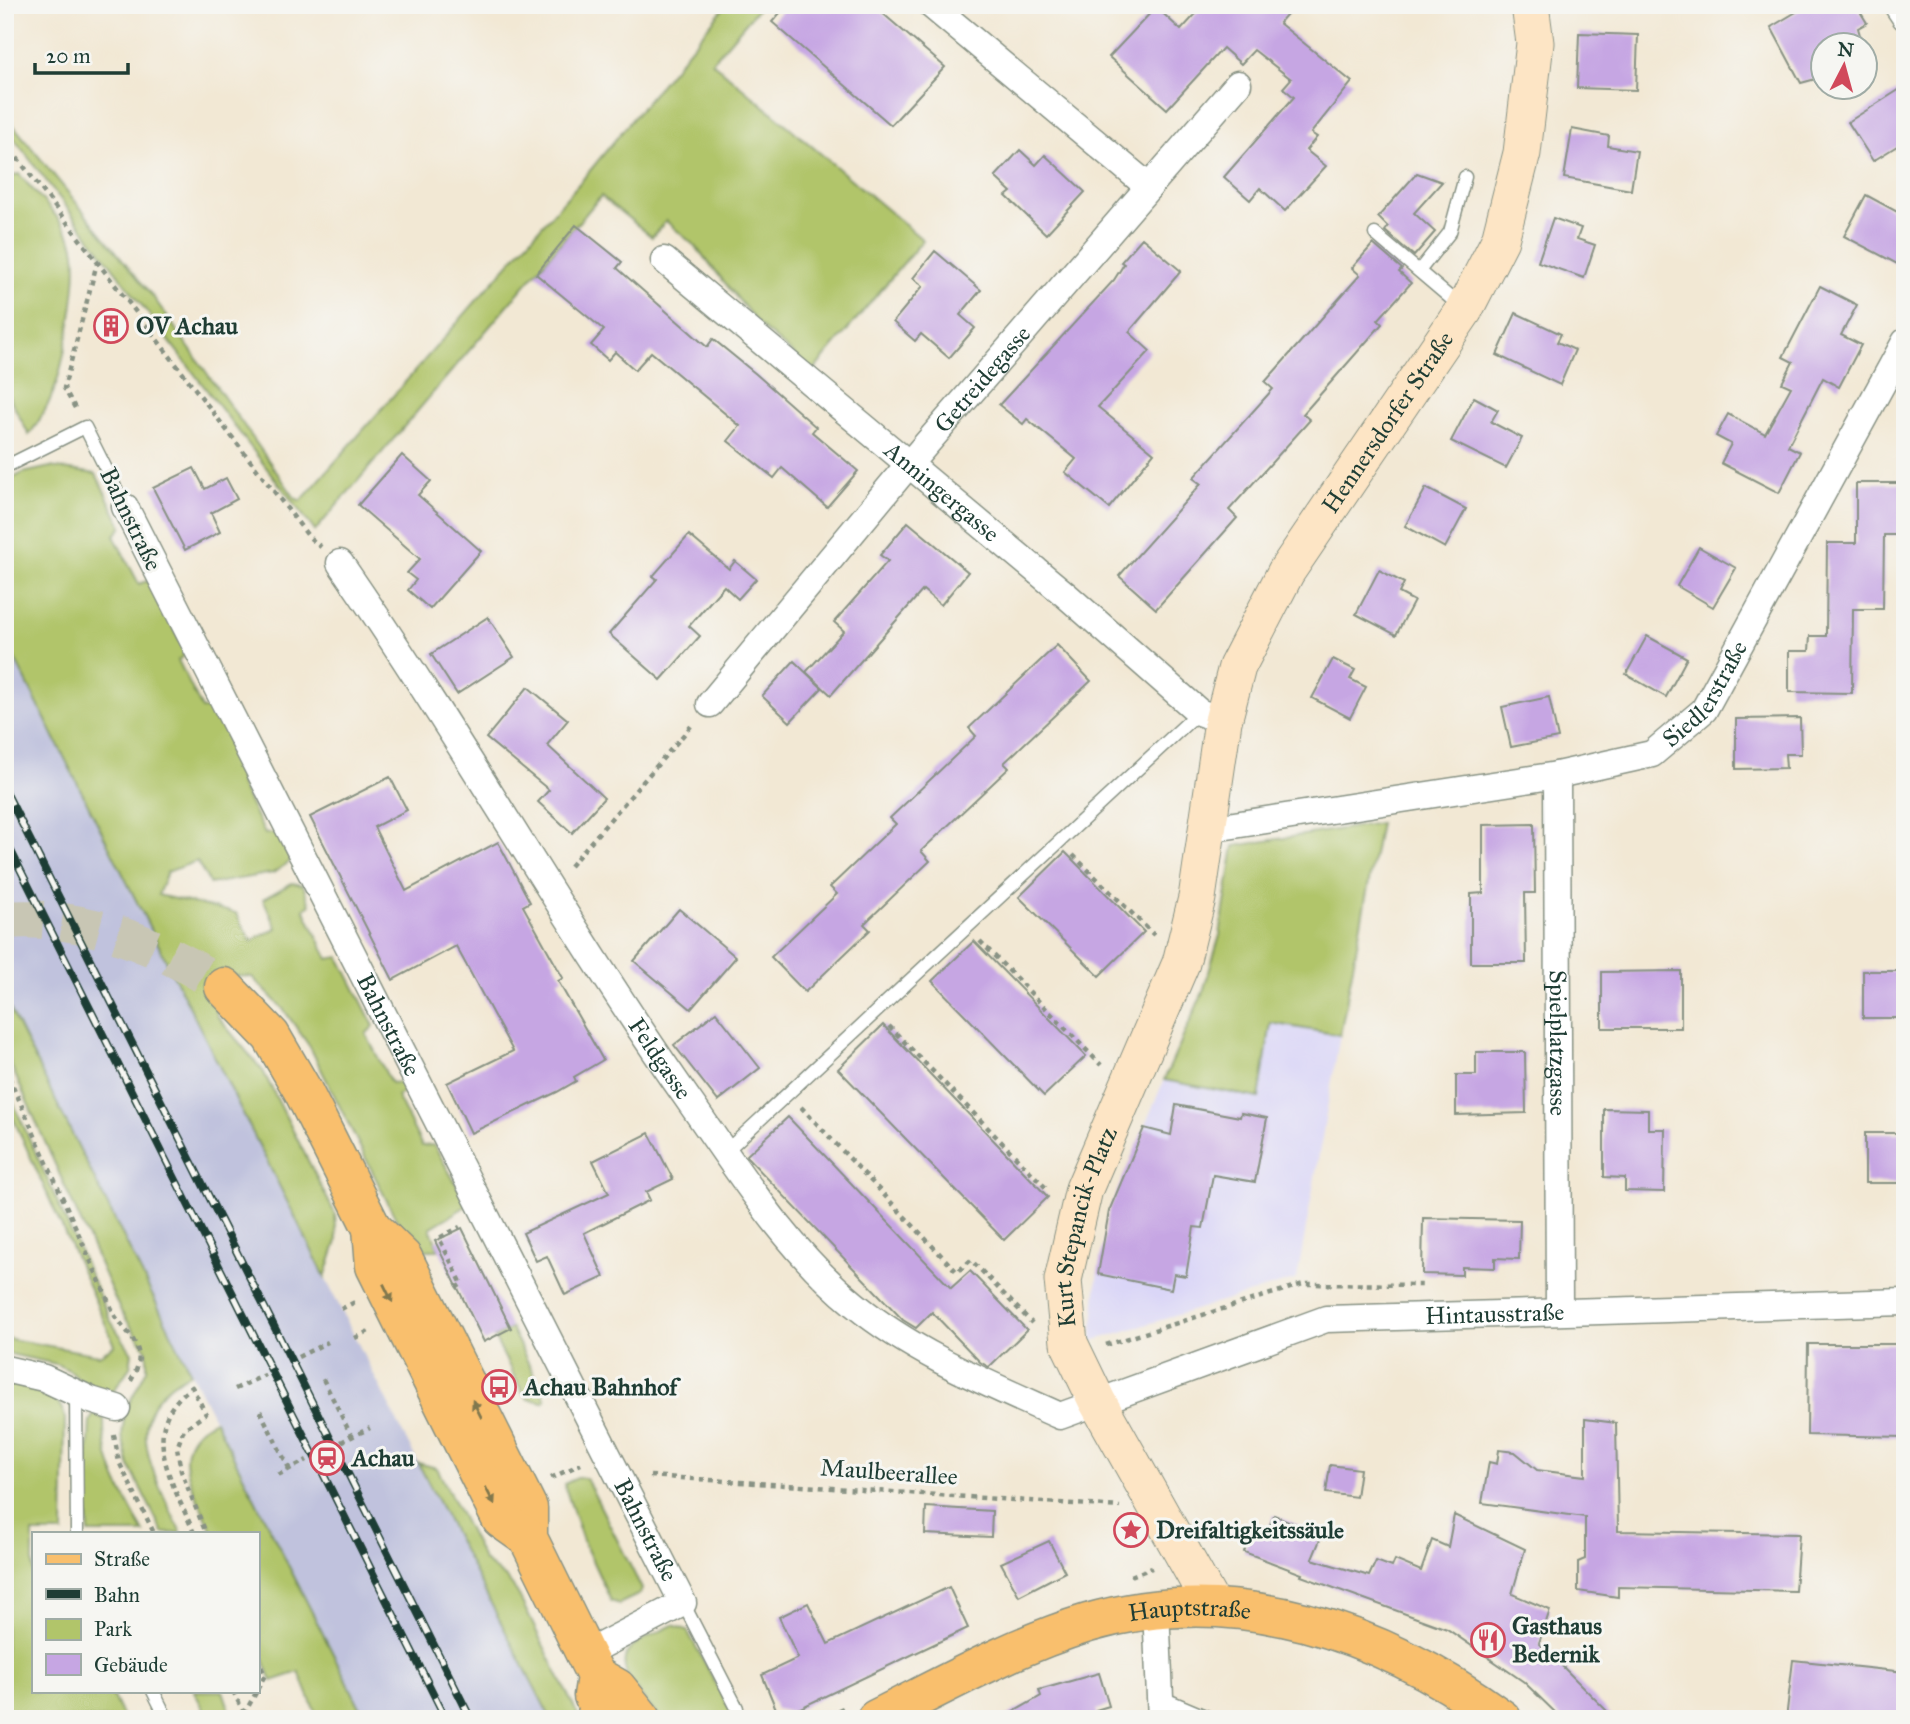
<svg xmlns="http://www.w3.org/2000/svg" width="1910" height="1724" viewBox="0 0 1910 1724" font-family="'IM FELL Great Primer',serif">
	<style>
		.built { fill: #dad6f7 }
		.industrial { fill: #c0c2dd }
		.green { fill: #b1c56a; stroke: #68814f; stroke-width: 2 }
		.building { fill: #c6a6e3 }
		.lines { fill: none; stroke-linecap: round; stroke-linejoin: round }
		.primary-tunnel { stroke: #c8c6b4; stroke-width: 38; stroke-dasharray: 38 19; stroke-linecap: butt }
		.lane-casing { stroke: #889284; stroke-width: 15 }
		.street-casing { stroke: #889284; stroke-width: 29 }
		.secondary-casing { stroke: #889284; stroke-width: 39 }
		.primary-casing { stroke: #889284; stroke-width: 41 }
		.path { stroke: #889284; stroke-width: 4.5; stroke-dasharray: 5 5; stroke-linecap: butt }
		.lane { stroke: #fff; stroke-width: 12 }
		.street { stroke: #fff; stroke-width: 26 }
		.secondary { stroke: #fde5c5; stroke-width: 37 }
		.primary { stroke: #f9bf6d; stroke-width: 38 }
		.rail-casing { stroke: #1f3d34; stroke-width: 8 }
		.rail { stroke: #f6f6f2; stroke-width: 5; stroke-dasharray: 16; stroke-linecap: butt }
		.oneway { fill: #81784e }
		.labels { text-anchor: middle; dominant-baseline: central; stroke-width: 6; stroke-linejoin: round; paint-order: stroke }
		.poi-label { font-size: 24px; font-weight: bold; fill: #1f3d34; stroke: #f6f6f2; text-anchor: start }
		.street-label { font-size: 24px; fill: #1f3d34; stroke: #f6f6f2 }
	</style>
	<rect width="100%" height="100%" fill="#f6f6f2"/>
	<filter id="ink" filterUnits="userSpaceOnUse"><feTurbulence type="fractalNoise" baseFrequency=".0143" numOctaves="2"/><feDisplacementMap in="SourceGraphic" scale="14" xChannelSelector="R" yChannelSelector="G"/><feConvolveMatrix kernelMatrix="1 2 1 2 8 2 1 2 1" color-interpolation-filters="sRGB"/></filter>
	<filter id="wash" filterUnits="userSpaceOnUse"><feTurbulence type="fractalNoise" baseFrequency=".00686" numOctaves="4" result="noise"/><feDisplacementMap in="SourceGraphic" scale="28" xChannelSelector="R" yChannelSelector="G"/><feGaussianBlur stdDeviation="1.57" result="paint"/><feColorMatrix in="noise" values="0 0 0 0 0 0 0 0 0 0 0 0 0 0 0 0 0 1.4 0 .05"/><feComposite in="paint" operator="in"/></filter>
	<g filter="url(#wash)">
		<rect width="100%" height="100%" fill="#f2e8d4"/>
		<!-- built -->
		<path class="built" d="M1271 1022 1340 1035 1297 1279 1092 1341 1097 1277 1109 1211 1164 1080 1259 1098Z"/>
		<!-- industrial -->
		<path class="industrial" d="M5 639 418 1463 551 1719H366L191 1373 5 999Z"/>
		<!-- green -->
		<g class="green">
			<path d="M726 5H761L712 62 923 240 813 371 759 325 696 247 666 221 652 237 601 196 315 531 5 127V115L154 298 295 498 301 501 583 179Z"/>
			<path d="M19 174C37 195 60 216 72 241 84 267 64 366 53 393 47 408 39 422 29 435L5 389V178Z"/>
			<path d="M50 467 96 474 122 527 114 536 139 584 147 581 151 584 185 650 184 656 178 660 202 709H214L248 776 240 784 265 834 277 833 291 861 273 873 210 884 197 861 167 872 158 895 236 913 251 941 277 928 263 899 292 883 303 885 310 905 304 909 328 959 339 957 374 1026 366 1034 391 1083 403 1082 404 1092 397 1096 422 1146 434 1145 468 1205 430 1228 439 1250H416L408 1243 310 1047 284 1010 252 977 236 976C225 989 212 997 217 1016L263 1071 335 1214 337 1241 325 1277 5 639V482L23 473Z"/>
			<path d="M1380 823 1340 1035 1271 1023 1259 1098 1164 1080 1203 992 1220 935 1234 846Z"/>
			<path d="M5 999 191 1373C112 1411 155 1475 181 1533H163L129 1465 122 1436 125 1411 147 1369V1351L120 1310 5 1052Z"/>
			<path d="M5 1084 110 1320 132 1353 130 1367 112 1393 87 1386 69 1370 56 1364 5 1353V1338L99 1355 115 1345 5 1100Z"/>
			<path d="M511 1328 546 1399 543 1402 528 1399 524 1395 494 1337Z"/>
			<path d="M5 1383C30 1388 59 1389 65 1418L63 1533H33V1691H110L124 1719H5Z"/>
			<path d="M94 1414 104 1419C102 1462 125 1497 144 1533H89L86 1494 90 1421Z"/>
			<path d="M215 1420 366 1719H318L299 1672 272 1681 257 1642V1533H213C196 1492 161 1445 215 1420Z"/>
			<path d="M418 1463 437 1468 484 1561 507 1579 517 1592 580 1719H551Z"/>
			<path d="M577 1478H586L642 1589 640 1594 619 1604 611 1601 583 1541 564 1484Z"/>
			<path d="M673 1625 687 1630 735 1719H662C651 1711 644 1699 636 1689 605 1649 642 1641 673 1625Z"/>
			<path d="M194 1691H223L230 1711 217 1719H187L204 1710Z"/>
		</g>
		<g id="blocks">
			<!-- building -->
			<g class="building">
				<path d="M787 5H873L945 67 891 125 772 22Z"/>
				<path d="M1204 5H1295L1279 23 1352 82 1311 133 1317 137 1306 150 1326 166 1285 211 1260 188 1250 200 1224 177 1294 97 1283 88 1291 79 1254 50 1241 64 1223 48 1167 109 1109 57 1156 7 1181 30Z"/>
				<path d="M1808 5H1856L1867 23 1858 28 1863 46H1823V77L1801 83 1771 27Z"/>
				<path d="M1579 33 1638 35 1636 90 1577 88Z"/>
				<path d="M1905 86V141L1873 161 1848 122Z"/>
				<path d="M1572 129 1609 136 1608 146 1637 151 1631 190 1564 178Z"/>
				<path d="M1020 150 1036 165 1045 155 1085 192 1046 234 1006 196 1011 192 995 177Z"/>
				<path d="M1417 173 1442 182 1414 213 1435 232 1414 256 1385 231 1388 227 1378 217Z"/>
				<path d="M1866 195 1905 216V268L1844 236Z"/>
				<path d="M1553 218 1581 228 1577 239 1595 245 1584 278 1538 262Z"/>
				<path d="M576 225 622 262 617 268 707 347 713 339 756 374 816 427 812 432 858 471 827 507 782 468 774 478 728 441 740 426 651 352 635 370 615 352 608 360 591 345 604 330 536 274Z"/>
				<path d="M1142 238 1181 271 1129 332 1150 351 1098 407 1154 453 1109 508 1065 472 1076 459 1027 419 1023 424 999 405 1114 280 1124 264 1121 262Z"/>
				<path d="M1373 244 1402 269 1399 272 1411 283 1378 320 1382 324 1303 414 1310 420 1229 510 1237 518 1156 609 1119 576 1201 484 1193 478 1273 389 1265 382 1360 275 1352 268Z"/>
				<path d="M935 251 981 290 960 315 975 328 949 358 921 334 915 341 893 322 923 286 913 278Z"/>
				<path d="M1820 286 1857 305 1841 335 1861 345 1839 387 1823 378 1788 446 1800 452 1779 493 1721 463 1731 444 1716 436 1728 414 1765 434 1791 387 1782 383 1793 362 1783 357Z"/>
				<path d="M1516 313 1561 334 1557 342 1575 350 1560 385 1497 355Z"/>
				<path d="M1474 397 1498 410 1491 422 1522 438 1506 468 1451 441Z"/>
				<path d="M402 455 431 481 418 495 481 551 430 609 408 590 416 580 407 573 420 559 358 505Z"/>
				<path d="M194 468 205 489 226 478 237 499 211 513 220 532 185 550 153 488Z"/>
				<path d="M1856 483H1905V535H1884L1883 609H1853L1852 693 1789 692V651H1809L1810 636H1826L1827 543H1856Z"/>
				<path d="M1426 488 1466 509 1445 548 1405 526Z"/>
				<path d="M908 522 968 572 941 605 923 590 831 695 806 672 844 631 834 622 888 561 880 555Z"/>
				<path d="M689 535 729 569 735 561 756 579 738 599 724 586 689 626 700 636 661 680 609 634 657 579 653 576Z"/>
				<path d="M1699 547 1736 568 1713 607 1677 586Z"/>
				<path d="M1379 570 1404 583 1399 593 1414 601 1396 635 1356 614Z"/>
				<path d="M488 617 514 657 457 694 431 654Z"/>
				<path d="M1647 636 1687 658 1666 697 1626 674Z"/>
				<path d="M1057 645 1091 681 1004 763 1009 768 921 851 930 861 864 924 870 930 805 992 771 957 837 894 830 887 896 824 890 818 976 736 969 728Z"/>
				<path d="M1333 659 1355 670 1350 679 1366 687 1350 718 1312 698Z"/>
				<path d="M794 661 822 688 790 722 762 696Z"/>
				<path d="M528 687 568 720 547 745 604 798 572 833 538 802 549 790 486 738Z"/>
				<path d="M1549 697 1558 738 1511 747 1502 707Z"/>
				<path d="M1800 718 1801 754H1785L1786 768 1736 769V719Z"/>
				<path d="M390 777 407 810 374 827 406 891 498 842 530 902 523 906 563 978 558 981 603 1060 574 1077 576 1081 557 1092 471 1133 447 1083 513 1051 456 946 393 980 310 817Z"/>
				<path d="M1534 824 1535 893H1525L1526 963H1471V894L1483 893V825Z"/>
				<path d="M1065 852 1144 932 1099 976 1019 897Z"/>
				<path d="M679 909 736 957 691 1009 634 961Z"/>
				<path d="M974 941 1086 1056 1044 1096 932 981Z"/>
				<path d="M1681 971V1028H1602V972Z"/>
				<rect x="1863" y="971" width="42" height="47"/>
				<path d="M716 1012 760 1068 718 1101 674 1045Z"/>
				<path d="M883 1025 1048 1197 1004 1240 838 1069Z"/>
				<path d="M1476 1052H1525L1526 1113 1456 1115V1075H1476Z"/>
				<path d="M1176 1105 1240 1117 1241 1113 1267 1118 1255 1182 1213 1175 1203 1228 1194 1227 1186 1276 1174 1274 1171 1289 1098 1274 1109 1211 1144 1128 1171 1135Z"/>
				<path d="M1604 1109 1648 1110V1129H1665L1664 1192 1625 1191V1178L1604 1177Z"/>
				<path d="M788 1117 951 1288 970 1271 1027 1330 989 1367 980 1362 932 1312 916 1328 903 1320 746 1156Z"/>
				<path d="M649 1133 673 1179 646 1192 650 1200 584 1233 604 1277 565 1295 547 1256 536 1261 523 1233 609 1193 593 1161Z"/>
				<rect x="1865" y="1133" width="40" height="50"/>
				<path d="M1423 1218 1520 1220 1519 1259 1495 1258V1268L1462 1267V1275L1422 1274Z"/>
				<path d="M462 1228 511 1328 484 1342 435 1241Z"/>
				<path d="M1808 1344H1905V1437L1807 1435Z"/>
				<path d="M1585 1419 1616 1423 1618 1531 1799 1534 1795 1591 1618 1587V1597L1578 1591V1562L1585 1559V1517L1482 1503 1489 1462 1497 1464 1499 1450 1515 1452 1537 1470 1585 1476Z"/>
				<path d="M1330 1465 1360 1469 1356 1497 1326 1493Z"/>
				<path d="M926 1507 992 1511 991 1537 925 1534Z"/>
				<path d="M1274 1515 1322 1535 1312 1559 1369 1576 1376 1561 1392 1567 1395 1560 1421 1571 1432 1540 1448 1547 1454 1515 1525 1549 1512 1594 1550 1610 1539 1643 1615 1719H1562L1524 1682 1447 1629 1301 1576 1302 1574 1244 1552 1252 1527 1267 1532Z"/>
				<path d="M1049 1541 1065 1572 1019 1596 1001 1563Z"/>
				<path d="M949 1587 968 1628 792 1712 776 1709 762 1675 798 1658 779 1617 808 1603 828 1644Z"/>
				<path d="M1793 1660 1905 1672V1719H1786Z"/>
				<path d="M1099 1673 1109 1706 1096 1710 1099 1719H1001L1041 1696 1039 1690Z"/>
			</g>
		</g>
	</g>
	<g filter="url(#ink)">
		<use href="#blocks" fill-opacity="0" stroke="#889284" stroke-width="2"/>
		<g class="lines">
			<!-- primary-tunnel -->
			<path class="primary-tunnel" d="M5 920C85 914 159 945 224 987"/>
			<!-- lane casing -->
			<g class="lane-casing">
				<g id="lane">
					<path d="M1375 234 1461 307"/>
					<path d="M1419 271 1450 232 1465 177"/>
					<path d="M5 467 85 427 125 507"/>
					<path d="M725 1152 1199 712"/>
					<path d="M76 1394 77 1533"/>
					<path d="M683 1603 737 1708"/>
					<path d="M153 1691 167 1719"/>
					<path d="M1160 1697 1212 1719"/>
				</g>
			</g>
			<!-- street casing -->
			<g class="street-casing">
				<g id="street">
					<path d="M931 5 1149 187"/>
					<path d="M1897 5 1905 17"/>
					<path id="s1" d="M664 260 1067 596 1199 712 1223 721"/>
					<path id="s2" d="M125 507 683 1603 585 1654"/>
					<path id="s3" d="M340 563C463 740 568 929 692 1105 741 1175 788 1250 854 1304 915 1354 989 1384 1060 1416L1326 1319 1905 1302"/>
					<path id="s4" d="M710 704 909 464 1238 84"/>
					<path id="s5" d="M1557 775 1559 1311"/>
					<path id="s6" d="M1208 829 1557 775 1652 754 1704 710 1905 342"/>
					<path d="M5 1369 44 1378 91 1400 117 1408"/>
					<path d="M1156 1609 1161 1719"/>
				</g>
			</g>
			<!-- secondary casing -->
			<g class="secondary-casing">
				<g id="secondary">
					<path id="s7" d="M1213 1607 1097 1401 1069 1343 1063 1280 1084 1189 1181 963 1197 898 1223 721 1237 667 1286 572 1464 310 1500 240 1522 153 1535 43 1530 5"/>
				</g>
			</g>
			<!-- primary casing -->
			<g class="primary-casing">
				<g id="primary">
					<path d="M224 987 271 1036 303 1091 372 1228 403 1258 528 1508V1538L596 1676 593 1696 604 1719"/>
					<path d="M372 1228 375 1266 501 1519 528 1538"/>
					<path d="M596 1676 617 1688 642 1719"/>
					<path id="s8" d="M876 1719C944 1685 1015 1645 1088 1623 1235 1580 1383 1632 1502 1719"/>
				</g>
			</g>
			<!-- path -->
			<g class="path">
				<path d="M5 142 309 537 321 547"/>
				<path d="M75 408 64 388 97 263"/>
				<path d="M1073 855 1154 935"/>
				<path d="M570 866 692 725"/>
				<path d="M980 941 1101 1065"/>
				<path d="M889 1026 1048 1190"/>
				<path d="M5 1068 115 1316C135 1342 149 1352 129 1384"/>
				<path d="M801 1107 957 1272 971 1260 1032 1323"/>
				<path d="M456 1288 462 1284 439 1238 460 1227"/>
				<path d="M341 1309 355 1302"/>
				<path d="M355 1338 369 1331"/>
				<path d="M1106 1345 1303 1284 1424 1285"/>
				<path d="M298 1357 328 1342"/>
				<path d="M323 1379 352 1437"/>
				<path d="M235 1389 265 1375"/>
				<path d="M260 1411 289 1468"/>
				<path d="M114 1435 119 1462 154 1533"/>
				<path d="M341 1442 370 1428"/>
				<path d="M278 1475 307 1460"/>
				<path d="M650 1476 1120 1507"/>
				<path d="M551 1478 581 1464"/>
				<path d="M194 1533C173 1483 136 1427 192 1387L206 1414 184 1429 177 1448 181 1471 206 1533"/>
				<path d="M1131 1576 1152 1568"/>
				<path d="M257 1658 265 1675 257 1690"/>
				<path d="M233 1691 247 1719"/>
				<path d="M235 1719 244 1714 257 1691"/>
				<path d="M821 1719 843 1708"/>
			</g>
			<!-- lane -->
			<use href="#lane" class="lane"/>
			<!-- street -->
			<use href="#street" class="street"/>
			<!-- secondary -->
			<use href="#secondary" class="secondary"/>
			<!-- primary -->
			<use href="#primary" class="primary"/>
			<!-- rail casing -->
			<g class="rail-casing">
				<g id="rail">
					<path d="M5 790 471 1719"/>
					<path d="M5 839 446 1719"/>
				</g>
			</g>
			<!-- rail -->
			<use href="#rail" class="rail"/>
		</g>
		<!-- one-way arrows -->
		<defs><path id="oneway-solid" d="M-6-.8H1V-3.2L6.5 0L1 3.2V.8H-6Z" transform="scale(1.75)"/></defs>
		<g class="oneway">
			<use href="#oneway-solid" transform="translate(388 1293) rotate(64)"/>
			<use href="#oneway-solid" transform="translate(477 1409) rotate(-117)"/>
			<use href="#oneway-solid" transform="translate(490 1496) rotate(63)"/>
		</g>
	</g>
	<!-- icons -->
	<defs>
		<g id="building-ring" transform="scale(1.75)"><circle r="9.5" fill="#f6f6f2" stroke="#d1495b" stroke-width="1.5"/><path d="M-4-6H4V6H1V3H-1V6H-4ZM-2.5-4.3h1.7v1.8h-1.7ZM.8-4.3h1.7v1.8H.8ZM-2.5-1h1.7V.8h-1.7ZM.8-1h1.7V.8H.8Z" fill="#d1495b"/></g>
		<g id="bus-ring" transform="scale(1.75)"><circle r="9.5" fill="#f6f6f2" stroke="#d1495b" stroke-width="1.5"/><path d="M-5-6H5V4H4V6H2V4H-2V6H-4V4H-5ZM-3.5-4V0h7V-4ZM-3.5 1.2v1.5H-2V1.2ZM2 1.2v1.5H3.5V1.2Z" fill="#d1495b"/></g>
		<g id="station-ring" transform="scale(1.75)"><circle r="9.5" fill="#f6f6f2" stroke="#d1495b" stroke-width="1.5"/><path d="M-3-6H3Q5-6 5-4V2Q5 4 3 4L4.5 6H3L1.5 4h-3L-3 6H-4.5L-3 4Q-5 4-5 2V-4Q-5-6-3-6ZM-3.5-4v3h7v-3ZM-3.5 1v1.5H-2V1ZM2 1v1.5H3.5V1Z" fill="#d1495b"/></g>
		<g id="sight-ring" transform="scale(1.75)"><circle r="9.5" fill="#f6f6f2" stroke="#d1495b" stroke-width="1.5"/><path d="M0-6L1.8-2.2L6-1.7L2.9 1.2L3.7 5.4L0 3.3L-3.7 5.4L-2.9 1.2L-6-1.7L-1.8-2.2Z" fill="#d1495b"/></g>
		<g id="restaurant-ring" transform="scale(1.75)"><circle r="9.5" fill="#f6f6f2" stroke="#d1495b" stroke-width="1.5"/><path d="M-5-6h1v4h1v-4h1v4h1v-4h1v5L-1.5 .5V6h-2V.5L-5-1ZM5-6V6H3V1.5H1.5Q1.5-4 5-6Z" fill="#d1495b"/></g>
	</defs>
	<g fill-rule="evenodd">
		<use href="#building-ring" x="111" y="326"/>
		<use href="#bus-ring" x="499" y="1387"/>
		<use href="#station-ring" x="327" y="1458"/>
		<use href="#sight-ring" x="1131" y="1530"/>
		<use href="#restaurant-ring" x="1488" y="1640"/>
	</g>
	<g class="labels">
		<!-- poi labels -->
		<g class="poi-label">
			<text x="136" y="326">OV Achau</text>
			<text x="524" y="1387">Achau Bahnhof</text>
			<text x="352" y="1458">Achau</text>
			<text x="1156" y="1530">Dreifaltigkeitssäule</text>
			<text x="1512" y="1626">Gasthaus<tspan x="1512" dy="28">Bedernik</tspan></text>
		</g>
		<!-- street labels -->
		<g class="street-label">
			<text stroke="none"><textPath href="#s4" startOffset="424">Getreidegasse</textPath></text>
			<text stroke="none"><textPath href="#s7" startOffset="1293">Hennersdorfer Straße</textPath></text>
			<text stroke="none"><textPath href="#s1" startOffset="362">Anningergasse</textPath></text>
			<text transform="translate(131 519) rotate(64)">Bahnstraße</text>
			<text stroke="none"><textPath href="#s6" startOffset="532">Siedlerstraße</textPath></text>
			<text stroke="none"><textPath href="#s2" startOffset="581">Bahnstraße</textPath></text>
			<text stroke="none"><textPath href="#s5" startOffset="268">Spielplatzgasse</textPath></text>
			<text stroke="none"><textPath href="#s3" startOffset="590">Feldgasse</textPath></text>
			<text stroke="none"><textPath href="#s7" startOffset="420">Kurt Stepancik-Platz</textPath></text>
			<text stroke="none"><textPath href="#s3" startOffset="1591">Hintausstraße</textPath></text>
			<text transform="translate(889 1472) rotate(4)">Maulbeerallee</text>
			<text stroke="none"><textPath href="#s2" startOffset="1148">Bahnstraße</textPath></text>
			<text stroke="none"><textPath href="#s8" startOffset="336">Hauptstraße</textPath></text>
		</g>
	</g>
	<!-- margin -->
	<rect width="1910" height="1724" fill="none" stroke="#f6f6f2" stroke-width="28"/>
	<!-- legend -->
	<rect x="32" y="1532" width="228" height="161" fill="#f6f6f2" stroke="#a0aca6" stroke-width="2"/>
	<rect x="46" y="1554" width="35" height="10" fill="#f9bf6d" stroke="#a0aca6" stroke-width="2"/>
	<text x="94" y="1566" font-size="21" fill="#1f3d34">Straße</text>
	<rect x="46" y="1589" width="35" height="10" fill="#1f3d34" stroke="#a0aca6" stroke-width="2"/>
	<text x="94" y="1602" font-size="21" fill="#1f3d34">Bahn</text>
	<rect x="46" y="1619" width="35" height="21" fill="#b1c56a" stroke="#a0aca6" stroke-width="2"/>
	<text x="94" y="1636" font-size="21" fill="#1f3d34">Park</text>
	<rect x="46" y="1654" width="35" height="21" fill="#c6a6e3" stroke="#a0aca6" stroke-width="2"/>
	<text x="94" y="1672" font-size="21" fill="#1f3d34">Gebäude</text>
	<!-- north arrow -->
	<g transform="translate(1844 66) rotate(6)"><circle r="33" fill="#f6f6f2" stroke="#a0aca6" stroke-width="2"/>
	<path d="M0-5L12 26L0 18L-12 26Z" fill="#d1495b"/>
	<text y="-10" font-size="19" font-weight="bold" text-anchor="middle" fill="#1f3d34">N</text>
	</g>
	<!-- scale -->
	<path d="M35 63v10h93v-10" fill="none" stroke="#1f3d34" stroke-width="3.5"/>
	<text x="46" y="63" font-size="21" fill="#1f3d34" stroke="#f6f6f2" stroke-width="5" paint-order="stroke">20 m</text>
</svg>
